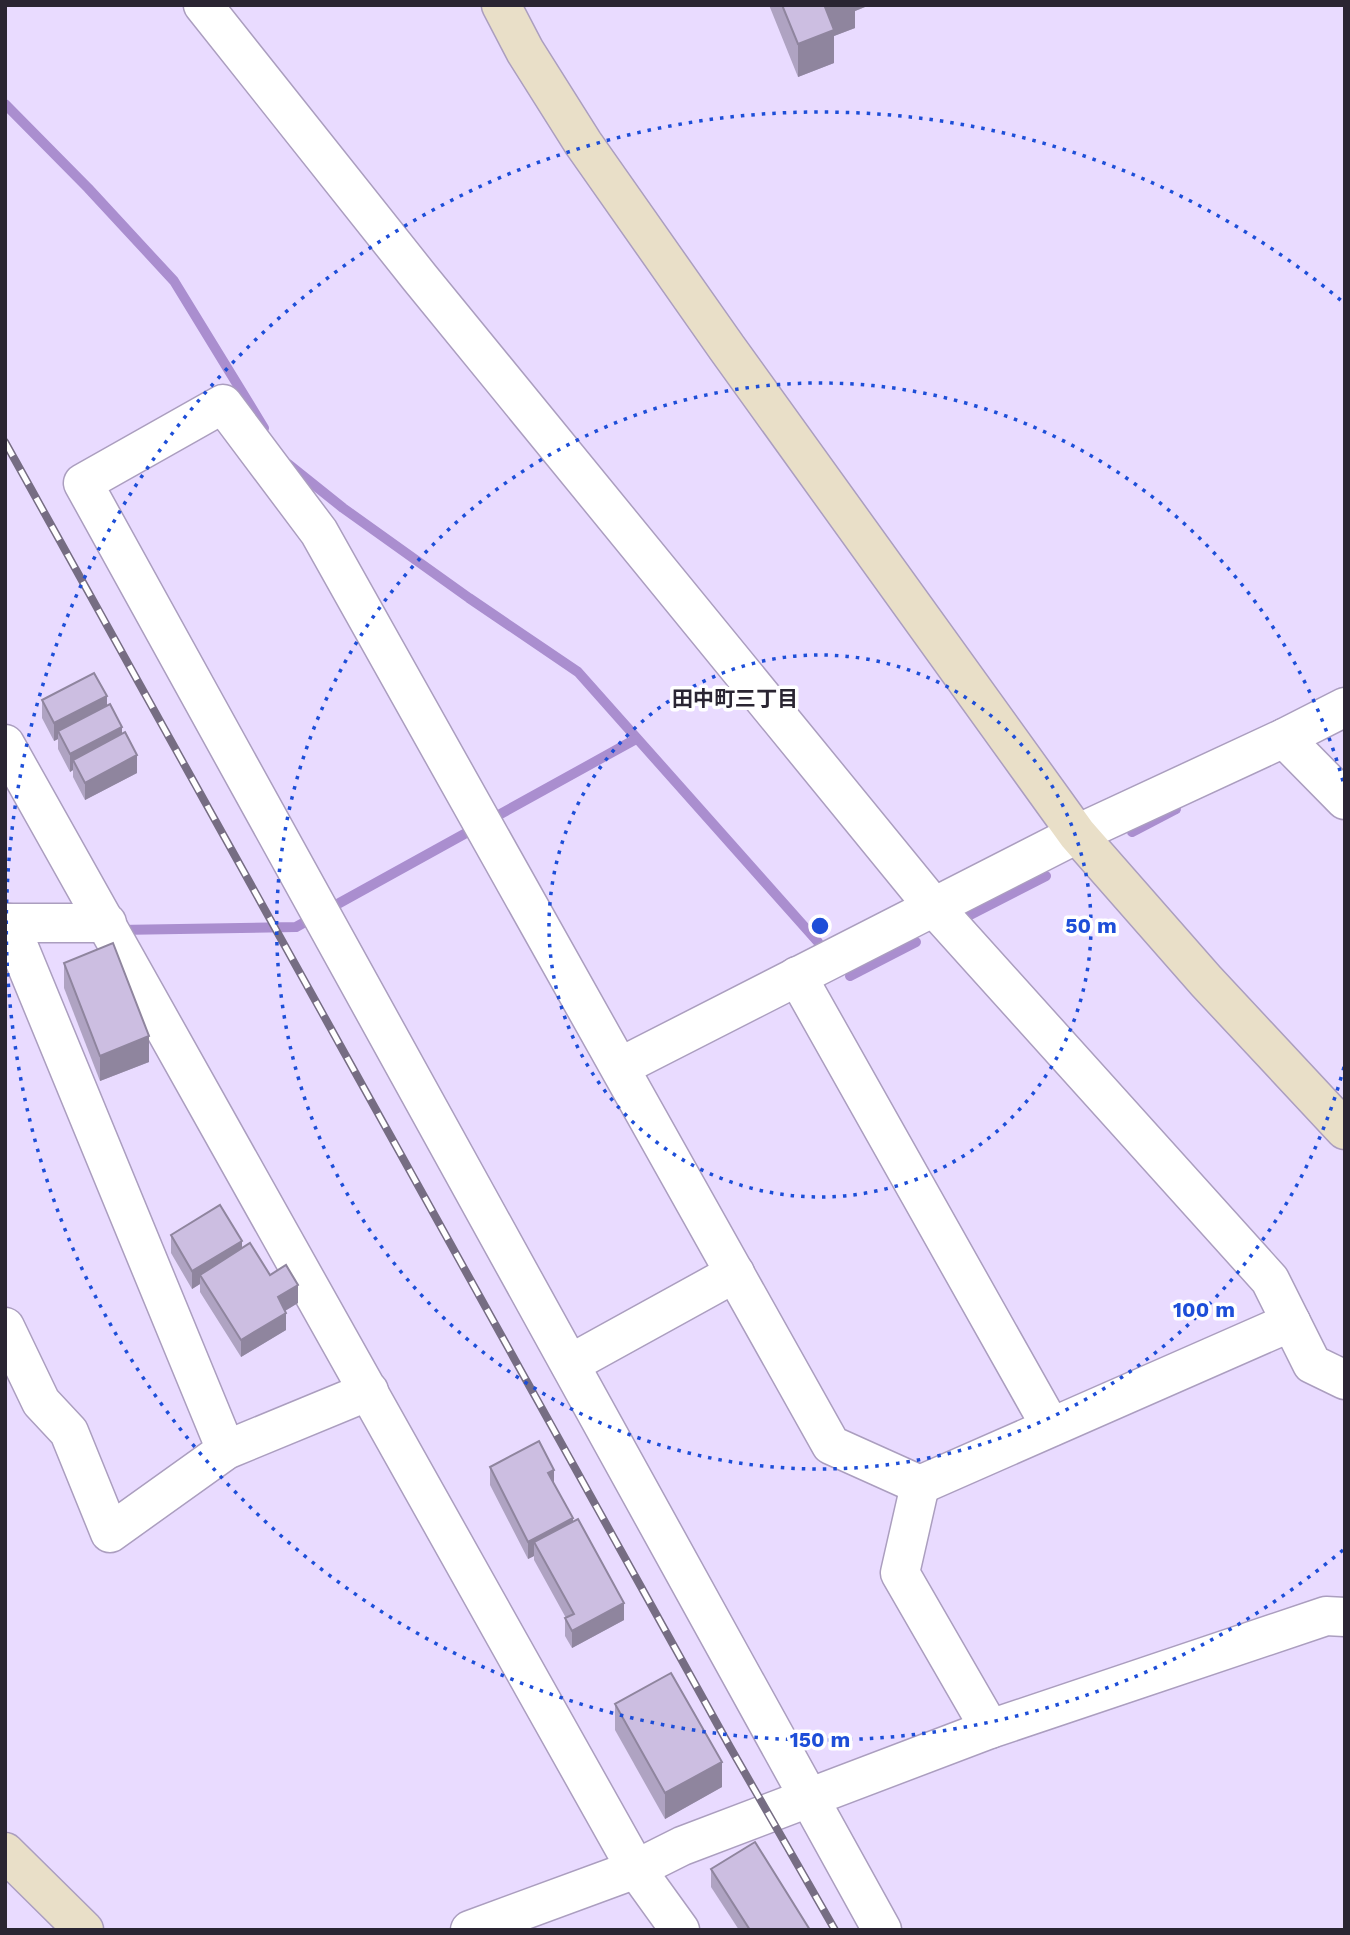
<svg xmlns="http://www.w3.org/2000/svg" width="1350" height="1935" viewBox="0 0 1350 1935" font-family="'Work Sans','Noto Sans JP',sans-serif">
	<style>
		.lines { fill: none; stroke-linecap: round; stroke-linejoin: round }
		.stream { stroke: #aa8ecf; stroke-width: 10 }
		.street-casing { stroke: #ab9ebf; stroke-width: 41 }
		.secondary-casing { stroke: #ab9ebf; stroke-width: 41 }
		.street { stroke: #fff; stroke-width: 38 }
		.secondary { stroke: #e9dfc8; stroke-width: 38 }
		.rail-casing { stroke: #766d83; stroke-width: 8 }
		.rail { stroke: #fff; stroke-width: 5; stroke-dasharray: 16; stroke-linecap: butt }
		.wall { fill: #afa3c2 }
		.shaded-wall { fill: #8f859e }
		.building { fill: #ccbee1; stroke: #8f859e; stroke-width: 2 }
		.ring { fill: none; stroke: #1d4ed8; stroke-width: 3.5; stroke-dasharray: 3.5 7 }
		.labels { text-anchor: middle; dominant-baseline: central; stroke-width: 7; stroke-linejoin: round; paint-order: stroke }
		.neighbourhood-label { font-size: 21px; font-weight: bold; fill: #2a2532; stroke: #fff }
		.centre { fill: #1d4ed8; stroke: #fff; stroke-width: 3.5 }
		.ring-label { font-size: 21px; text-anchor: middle; font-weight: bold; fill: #1d4ed8; stroke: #fff; stroke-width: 7; stroke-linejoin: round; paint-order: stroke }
	</style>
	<rect width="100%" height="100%" fill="#e9dbff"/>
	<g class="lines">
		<!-- stream -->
		<g class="stream">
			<path d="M5 104 88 188 174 281 264 428"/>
			<path d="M288 464 343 508 469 598 578 672 818 942"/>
			<path d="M1132 832 1176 809"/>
			<path d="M966 917 1046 876"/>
			<path d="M118 930 296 927 636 739"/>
			<path d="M850 976 916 942"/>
		</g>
		<!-- street casing -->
		<g class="street-casing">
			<g id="street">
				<path d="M203 5 420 278 933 906 1270 1280 1312 1364 1345 1380"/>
				<path d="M1284 738 1345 800"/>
				<path d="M5 744 636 1869 680 1930"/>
				<path d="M5 923H107"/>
				<path d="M9 923 226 1450"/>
				<path d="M797 976 1051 1427"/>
				<path d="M620 1067 1077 834 1284 738 1345 707"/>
				<path d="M5 1327 41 1402 69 1432 110 1533 226 1450 369 1391"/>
				<path d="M570 1364 735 1273"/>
				<path d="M920 1485 900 1573 990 1729"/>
				<path d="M470 1930 636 1869 682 1846 990 1729 1326 1616 1345 1617"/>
				<path d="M882 1930 83 483 223 404 319 532 831 1445 920 1485 1291 1322"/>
			</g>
		</g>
		<!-- secondary casing -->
		<g class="secondary-casing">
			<g id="secondary">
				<path d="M501 5 525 51 583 143 727 348 1077 834 1206 981 1345 1130"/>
				<path d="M5 1852 84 1930"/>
			</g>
		</g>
		<!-- street -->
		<use href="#street" class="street"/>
		<!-- secondary -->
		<use href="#secondary" class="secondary"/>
		<!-- rail casing -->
		<g class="rail-casing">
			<path id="rail" d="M5 442 730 1747 835 1930"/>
		</g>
		<!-- rail -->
		<use href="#rail" class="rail"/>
	</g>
	<!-- wall -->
	<g class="wall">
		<path d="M769 5H870L855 11V28L834 36V63L798 77Z"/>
		<path d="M42 700 107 705 122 734 137 773 85 800 73 777V770L70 772 58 749V739L54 741 42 718Z"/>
		<path d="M64 963 149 1062 100 1081 64 988Z"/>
		<path d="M171 1235 242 1248 298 1303 285 1311 286 1330 241 1357 200 1292V1284L192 1289 171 1253Z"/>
		<path d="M490 1467 554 1485 624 1620 572 1648 565 1636V1618H566L534 1560V1556L528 1559 490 1485Z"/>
		<path d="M615 1704 722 1787 665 1819 615 1730Z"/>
		<path d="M711 1869 810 1930H739L711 1887Z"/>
	</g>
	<!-- shaded-wall -->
	<g class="shaded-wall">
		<path d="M829 5H870L855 11V28L834 36V63L798 77V44L825 7Z"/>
		<path d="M107 696V713L58 731V739L54 741V723Z"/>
		<path d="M122 727V744L73 760V770L70 772V754Z"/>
		<path d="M137 755V773L85 800V783Z"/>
		<path d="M149 1036V1062L100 1081V1056Z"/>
		<path d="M242 1241V1259L200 1275V1284L192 1289V1271Z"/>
		<path d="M298 1285V1303L278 1315V1297Z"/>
		<path d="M286 1313V1330L241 1357V1340Z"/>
		<path d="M554 1470V1487L548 1473Z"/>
		<path d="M573 1518V1536L534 1542V1556L528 1559V1542Z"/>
		<path d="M624 1603V1620L572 1648V1631Z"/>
		<path d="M722 1762V1787L665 1819V1793Z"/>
	</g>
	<!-- building -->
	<g class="building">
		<path d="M782 5H829L825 7 834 30 798 44Z"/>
		<path d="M94 673 107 696 54 723 42 700Z"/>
		<path d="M110 704 122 727 70 754 58 731Z"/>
		<path d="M125 732 137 755 85 783 73 760Z"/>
		<path d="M113 943 149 1036 100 1056 64 963Z"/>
		<path d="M220 1205 242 1241 192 1271 171 1235Z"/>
		<path d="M250 1243 270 1275 286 1265 298 1285 278 1297 286 1313 241 1340 200 1275Z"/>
		<path d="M539 1441 554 1470 548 1473 573 1518 528 1542 490 1467Z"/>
		<path d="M578 1519 624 1603 572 1631 565 1618 574 1614 534 1542Z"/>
		<path d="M671 1673 722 1762 665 1793 615 1704Z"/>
		<path d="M755 1842 810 1930H750L711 1869Z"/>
	</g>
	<!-- distance rings -->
	<g class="ring">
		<circle cx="820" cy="926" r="271"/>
		<path d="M1344 1067A543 543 0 1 1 1344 785"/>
		<path d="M1343 1550A814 814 0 1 1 1343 302"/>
	</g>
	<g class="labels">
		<!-- neighbourhood labels -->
		<g class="neighbourhood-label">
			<text x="735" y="698">田中町三丁目</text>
		</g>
	</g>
	<circle cx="820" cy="926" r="10" class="centre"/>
	<g class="ring-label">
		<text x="1091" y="933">50 m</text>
		<text x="1204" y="1317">100 m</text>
		<text x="820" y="1747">150 m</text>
	</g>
	<!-- border -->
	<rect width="1350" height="1935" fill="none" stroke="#2a2532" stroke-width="14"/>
</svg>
